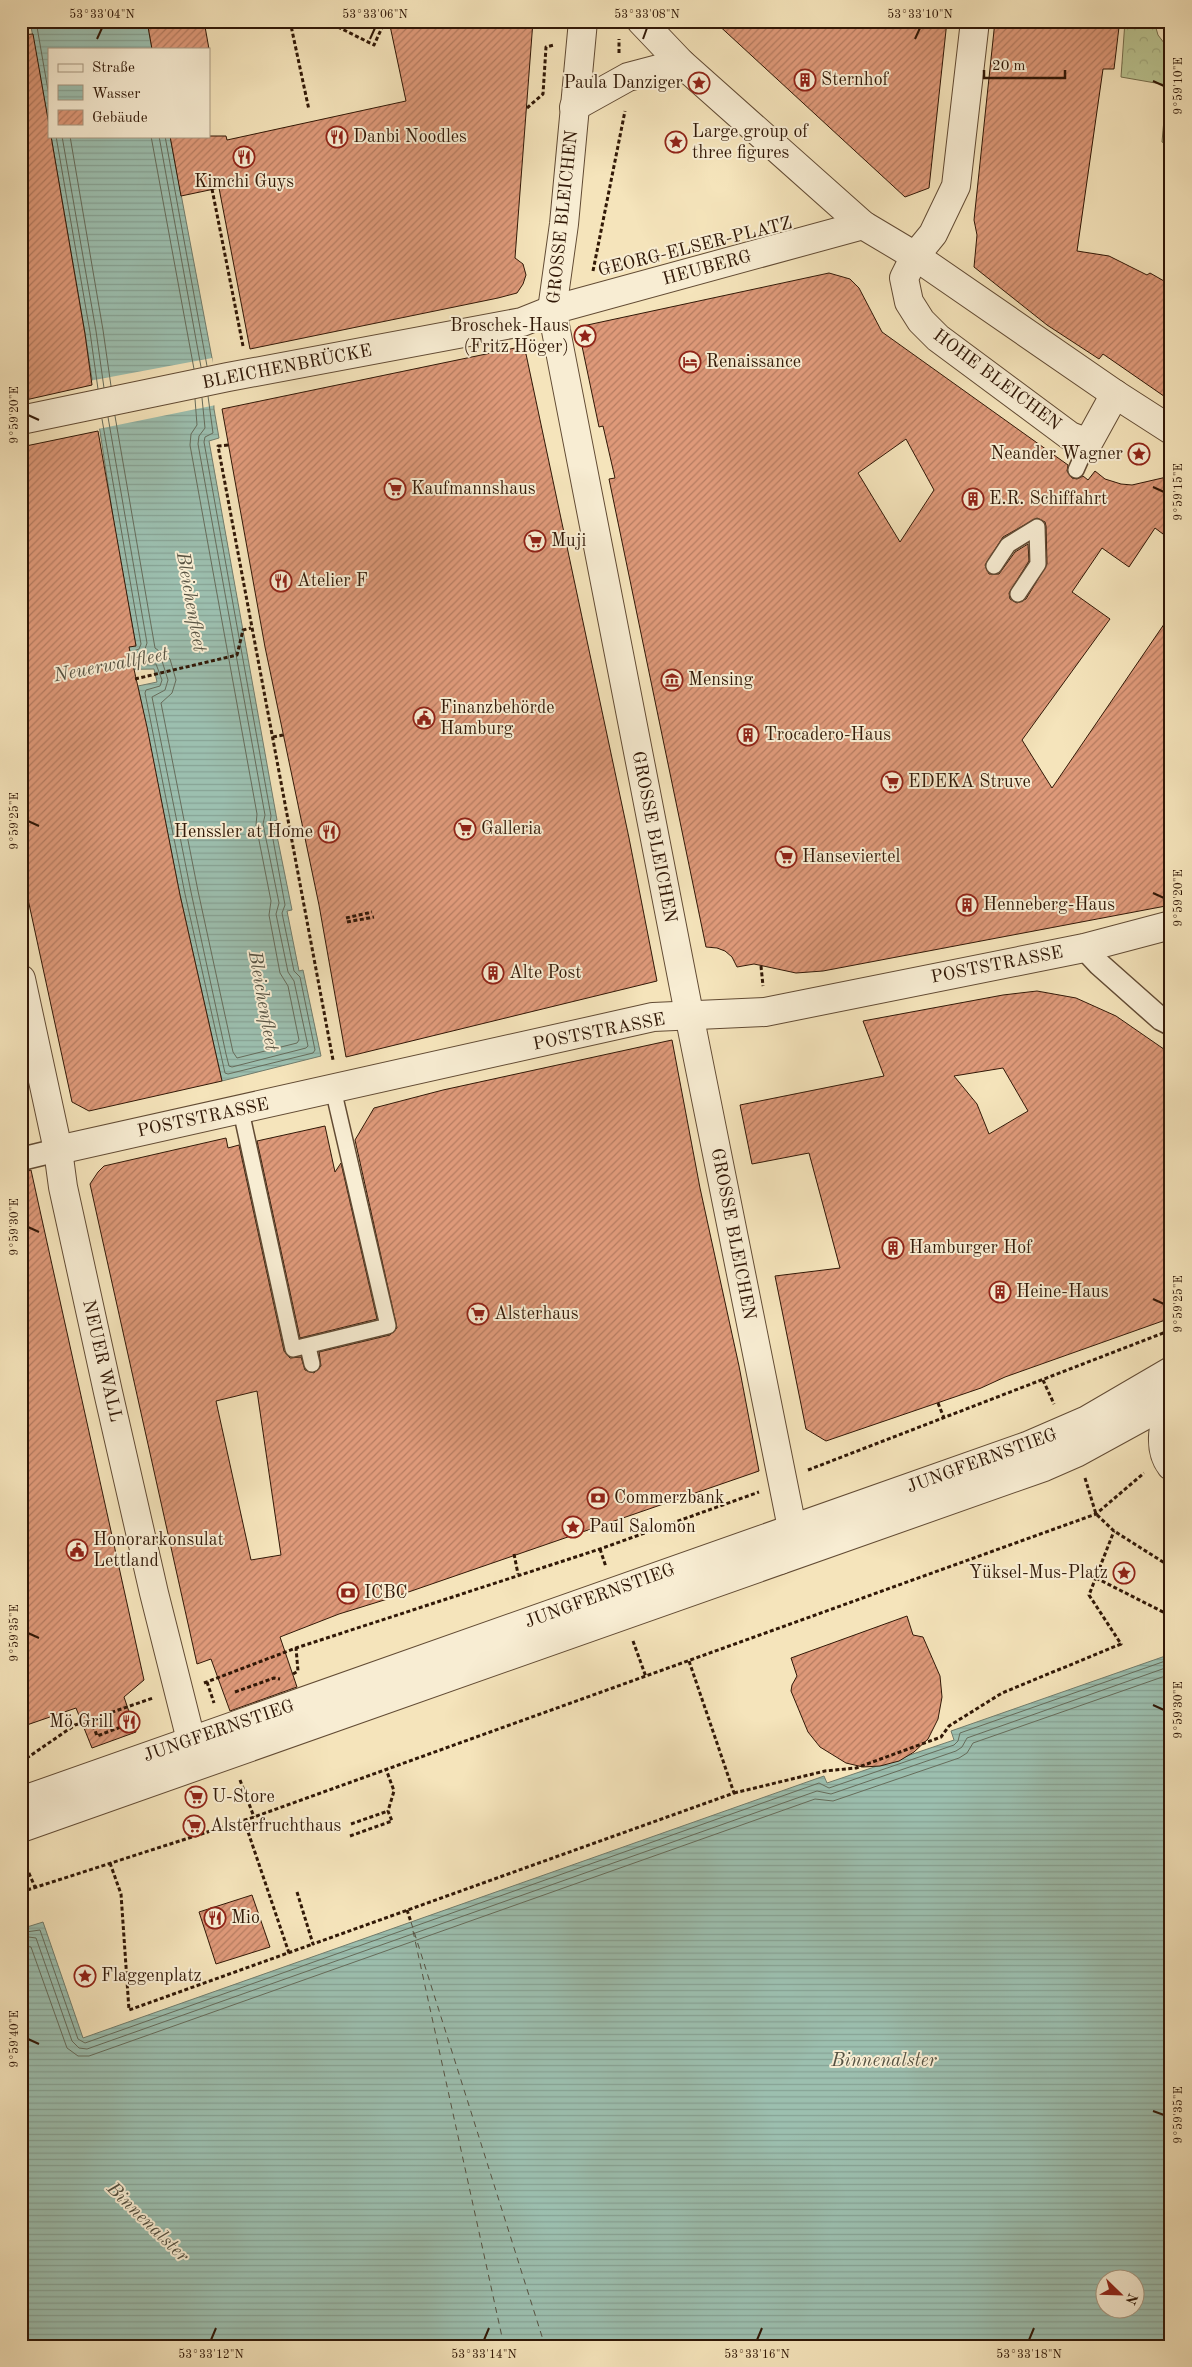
<svg xmlns="http://www.w3.org/2000/svg" width="1192" height="2367" viewBox="0 0 1192 2367" font-family="'Old Standard TT',serif">
	<style>
		.park { fill: url(#park-crowns); stroke: #766e4c }
		.water { fill: url(#water-rules); stroke: #717c6c; fill-rule: evenodd }
		.pier { fill: #f5e4bb }
		.lines { fill: none; stroke-linecap: round; stroke-linejoin: round }
		.shore { stroke: #666c5b; stroke-width: 1 }
		.ferry { stroke: #565242; stroke-width: 1; stroke-dasharray: 6 5; stroke-linecap: butt }
		.building { fill: url(#building-hatch); stroke: #311807; fill-rule: evenodd }
		.service-casing { stroke: #624b34; stroke-width: 18 }
		.pedestrian-casing { stroke: #624b34; stroke-width: 25 }
		.minor-casing { stroke: #624b34; stroke-width: 30 }
		.path { stroke: #311807; stroke-width: 3; stroke-dasharray: 4 2.5; stroke-linecap: butt }
		.service { stroke: #f8edd3; stroke-width: 15 }
		.pedestrian { stroke: #f8edd3; stroke-width: 22 }
		.minor { stroke: #f8edd3; stroke-width: 28 }
		.ticks { fill: none; stroke: #311807; stroke-width: 2 }
		.labels { text-anchor: middle; dominant-baseline: central; stroke-width: 4; stroke-linejoin: round; paint-order: stroke }
		.poi-label { font-size: 18px; fill: #311807; stroke: #f8edd3; text-anchor: start }
		.street-label { font-size: 18px; fill: #311807; stroke: #f8edd3 }
		.water-label { font-size: 19px; font-style: italic; fill: #565242; stroke: #f8edd3 }
		.neatline { fill: none; stroke: #311807; stroke-width: 2 }
		.ticks-label { font-size: 12px; text-anchor: middle; fill: #311807 }
	</style>
	<defs>
		<pattern id="park-crowns" width="20" height="18" patternUnits="userSpaceOnUse" patternTransform="scale(1.25)"><rect width="20" height="18" fill="#bac491"/><path d="M2 6a3 3 0 1 1 6 0M12 15a3 3 0 1 1 6 0" fill="none" stroke="#a0a87c"/></pattern>
		<pattern id="water-rules" width="6" height="5" patternUnits="userSpaceOnUse" patternTransform="scale(1.25)"><rect width="6" height="5" fill="#9cbfaf"/><path d="M0 2.5h6" fill="none" stroke="#87a395"/></pattern>
		<pattern id="building-hatch" width="6" height="6" patternUnits="userSpaceOnUse" patternTransform="scale(1.25)"><rect width="6" height="6" fill="#de9979"/><path d="M-1 1l2-2M0 6l6-6M5 7l2-2" fill="none" stroke="#b57c61"/></pattern>
	</defs>
	<rect width="100%" height="100%" fill="#f5e4bb"/>
	<filter id="stains"><feTurbulence type="fractalNoise" baseFrequency=".004" numOctaves="4"/><feColorMatrix values="0 0 0 0 .2 0 0 0 0 .09 0 0 0 0 .02 0 0 0 .5 -.17"/></filter>
	<radialGradient id="worn" r=".72"><stop offset=".6" stop-color="#630" stop-opacity="0"/><stop offset="1" stop-color="#630" stop-opacity=".3"/></radialGradient>
	<!-- park -->
	<path class="park" d="M1125 21H1154L1158 35 1171 52V147L1162 142 1167 85 1121 77Z"/>
	<!-- water -->
	<g class="water">
		<path d="M30 21H147L152 49H49V125Z"/>
		<path d="M51 136H170L212 358 214 409 219 438 209 441 277 820 274 821 292 910 287 911 299 971 303 970 321 1056 222 1081 180 895 138 686 157 682 154 669 21 671 136 645 117 543 85 333Z"/>
		<path d="M1171 1654V2346H21V1911L27 1927 43 1922 83 2038 824 1776 827 1783 954 1740 951 1731ZM1104 2280H1134V2310H1104Z"/>
	</g>
	<!-- pier -->
	<path class="pier" d="M212 358 215 373 216 405 98 429 89 381Z"/>
	<g class="lines">
		<!-- shore -->
		<g class="shore">
			<path d="M36 21 49 96"/>
			<path d="M56 136 90 332 98 389"/>
			<path d="M62 136 96 331 104 388"/>
			<path d="M70 136 103 330 111 386"/>
			<path d="M151 136 194 369"/>
			<path d="M159 136 201 367"/>
			<path d="M165 136 207 366"/>
			<path d="M115 416 155 648 170 659 176 680 172 693 161 703 198 891 233 1052 237 1058 297 1043 299 1040 288 986 280 973 269 915 271 901 256 825 257 814 190 445 191 434 197 425 195 399"/>
			<path d="M108 417 147 643 143 655 162 661 168 680 165 690 152 697 191 892 226 1054 229 1066 232 1067 306 1048 308 1046 294 981 288 972 276 914 279 903 263 824 265 815 198 444 199 436 205 428 202 398"/>
			<path d="M102 419 141 644 139 649 131 652"/>
			<path d="M134 664H156L162 680 160 686 146 690 145 693 185 894 225 1073 228 1074 313 1053 315 1050 300 977 294 971 282 913 285 905 270 823 271 816 204 442 205 437 213 433 208 396"/>
			<path d="M21 1925 26 1932 40 1930 78 2039 85 2043 819 1783 829 1788 954 1745 958 1741 960 1733 1171 1659"/>
			<path d="M21 1936 36 1938 72 2041 79 2048 87 2049 817 1791 831 1794 956 1751 962 1747 967 1738 1171 1666"/>
			<path d="M21 1945 31 1947 67 2048 78 2056H89L815 1799 833 1801 959 1758 967 1753 973 1743 1171 1674"/>
		</g>
		<!-- ferry -->
		<g class="ferry">
			<path d="M411 1922 545 2346"/>
			<path d="M413 1931 504 2346"/>
		</g>
	</g>
	<!-- building -->
	<g class="building">
		<path d="M147 21H204L209 49H152Z"/>
		<path d="M389 21H533L515 258 523 264 526 275 523 284 517 293 498 298 250 349 219 188 181 196 170 136H226L227 140 406 101Z"/>
		<path d="M714 21H947L929 188 905 197Z"/>
		<path d="M995 21H1085L1119 27 1114 69H1103L1077 251 1109 256 1147 275 1150 273 1171 285V401L1103 354 1099 359 1047 325 974 267 977 235 974 220Z"/>
		<path d="M33 34 49 125V136H51L85 334 92 385 21 401V35Z"/>
		<path d="M829 273 850 279 859 288 882 332 1068 465 1067 471 1072 478 1077 479 1083 476 1088 480 1095 471 1105 479 1121 484 1132 485 1171 476V540L1155 528 1129 567 1102 548 1072 592 1110 619 1022 740 1052 788 1171 614V905L823 971 796 973 754 964 737 967 732 957 725 951 717 948 706 947 609 479 615 478 603 426 599 427 578 327ZM906 439 934 490 900 542 858 473ZM1037 518 1045 522 1046 526 1047 564 1026 599 1017 603 1010 599 1009 593 1029 561 1028 544 1015 552 999 574H989L985 565 1003 537Z"/>
		<path d="M515 348 526 354 629 838 657 981 346 1057 319 905 265 647 222 409Z"/>
		<path d="M98 431 136 646 129 647 147 727 180 895 222 1081 89 1111 72 1102 21 867V447Z"/>
		<path d="M1037 991 1076 998 1116 1016 1171 1054V1318L1005 1377 981 1388 826 1441 806 1429 775 1276 840 1268 809 1153 752 1164 740 1105 884 1076 863 1021 1003 995ZM1003 1068 1028 1111 989 1134 977 1104 954 1076Z"/>
		<path d="M672 1040 700 1188 739 1366 759 1471 394 1597 339 1614 280 1637 297 1687 230 1711 211 1659 197 1664 90 1184 98 1172 104 1166 226 1138 228 1148 239 1145 284 1351 290 1358 301 1357 305 1370 314 1373 321 1366 319 1352 390 1335 397 1328 355 1140 374 1108 443 1090ZM257 1391 281 1555 251 1560 216 1401Z"/>
		<path d="M325 1126 335 1172 341 1163 377 1319 300 1338 257 1141Z"/>
		<path d="M31 1170 144 1680 124 1697 136 1732 92 1748 76 1708 21 1727V1172Z"/>
		<path d="M907 1616 913 1635 923 1637 940 1676 942 1697 938 1719 928 1739 914 1752 899 1761 880 1766 863 1767 846 1763 820 1747 808 1732 791 1691 792 1685 797 1676 791 1658Z"/>
		<path d="M252 1895 270 1947 216 1964 199 1912Z"/>
	</g>
	<g class="lines">
		<!-- service casing -->
		<g class="service-casing">
			<g id="service">
				<path d="M1076 470 1088 443"/>
				<path d="M994 566 1008 545 1037 527 1038 564 1018 594"/>
				<path d="M241 1111 293 1349 388 1326 333 1089"/>
				<path d="M308 1347 312 1364"/>
			</g>
		</g>
		<!-- pedestrian casing -->
		<g class="pedestrian-casing">
			<g id="pedestrian">
				<path d="M1084 948 1099 964 1161 1019 1171 1024"/>
				<path d="M21 1159 58 1150"/>
			</g>
		</g>
		<!-- minor casing -->
		<g class="minor-casing">
			<g id="minor">
				<path d="M583 21 564 224 552 310 693 1034 792 1528V1540L780 1560"/>
				<path d="M641 21 681 63 863 225 915 256 1115 394 1171 430"/>
				<path d="M975 21 956 186 933 234 915 256 904 278 909 302 921 321 938 338 1070 436 1088 443 1115 394"/>
				<path d="M574 107 628 77 681 63"/>
				<path d="M21 420 228 377 522 322 552 310 863 225"/>
				<path d="M21 979 58 1150 63 1187 108 1392 154 1593 191 1740"/>
				<path d="M58 1150 653 1017 765 1012 1084 948 1171 925"/>
				<path d="M1171 1401C1164 1421 1157 1448 1171 1466"/>
				<path d="M21 1801 1027 1446 1087 1420 1171 1371"/>
				<path d="M21 1828 1044 1467 1076 1453 1171 1401"/>
			</g>
		</g>
		<!-- path -->
		<g class="path">
			<path d="M290 21 309 110"/>
			<path d="M326 21 374 45 385 21"/>
			<path d="M619 53V39"/>
			<path d="M527 108 543 94 546 47 554 45"/>
			<path d="M212 189 243 346"/>
			<path d="M593 271 625 111"/>
			<path d="M228 445 218 446 333 1060"/>
			<path d="M135 679 237 655 243 630 251 628"/>
			<path d="M273 737 283 735"/>
			<path d="M346 918 372 912"/>
			<path d="M347 922 374 917"/>
			<path d="M761 966 763 986"/>
			<path d="M1043 1380 1054 1404"/>
			<path d="M938 1403 944 1418"/>
			<path d="M808 1470 1171 1330"/>
			<path d="M1085 1478 1096 1514 1114 1531 1171 1567"/>
			<path d="M600 1549 606 1567"/>
			<path d="M514 1554 518 1574"/>
			<path d="M1096 1578 1171 1616"/>
			<path d="M633 1641 646 1677"/>
			<path d="M293 1674 298 1671 296 1648"/>
			<path d="M207 1682 214 1703"/>
			<path d="M204 1683 296 1648 600 1549 759 1492"/>
			<path d="M235 1692 274 1678 280 1679"/>
			<path d="M91 1719 97 1736 134 1722"/>
			<path d="M21 1762 75 1725 153 1698"/>
			<path d="M240 1780 254 1817"/>
			<path d="M734 1793 825 1771 856 1768 941 1737 949 1726 1002 1693 1121 1644 1089 1595 1114 1531"/>
			<path d="M244 1820 289 1953"/>
			<path d="M351 1824 388 1811"/>
			<path d="M350 1836 392 1821 388 1811 394 1791 386 1769"/>
			<path d="M21 1855 35 1887"/>
			<path d="M110 1863 121 1894 129 2010 313 1944"/>
			<path d="M21 1892 254 1817 1096 1514 1144 1473"/>
			<path d="M297 1892 313 1944 734 1793 689 1661"/>
			<path d="M407 1910 411 1922"/>
		</g>
		<!-- service -->
		<use href="#service" class="service"/>
		<!-- pedestrian -->
		<use href="#pedestrian" class="pedestrian"/>
		<!-- minor -->
		<use href="#minor" class="minor"/>
	</g>
	<!-- ticks -->
	<path class="ticks" d="M97 39 102 28M370 39 375 28M643 39 647 28M915 39 920 28M1153 81 1164 86M28 415 39 420M1153 487 1164 492M28 821 39 826M1153 893 1164 898M28 1227 39 1232M1153 1299 1164 1304M28 1633 39 1638M1153 1705 1164 1710M28 2039 39 2044M1153 2111 1164 2115M211 2340 216 2328M484 2340 489 2328M757 2340 762 2328M1029 2340 1034 2328"/>
	<!-- icons -->
	<defs>
		<g id="building-ring" transform="scale(1.125)"><circle r="9.5" fill="#f8edd3" stroke="#8f2418" stroke-width="1.5"/><path d="M-4-6H4V6H1V3H-1V6H-4ZM-2.5-4.3h1.7v1.8h-1.7ZM.8-4.3h1.7v1.8H.8ZM-2.5-1h1.7V.8h-1.7ZM.8-1h1.7V.8H.8Z" fill="#8f2418"/></g>
		<g id="sight-ring" transform="scale(1.125)"><circle r="9.5" fill="#f8edd3" stroke="#8f2418" stroke-width="1.5"/><path d="M0-6L1.8-2.2L6-1.7L2.9 1.2L3.7 5.4L0 3.3L-3.7 5.4L-2.9 1.2L-6-1.7L-1.8-2.2Z" fill="#8f2418"/></g>
		<g id="restaurant-ring" transform="scale(1.125)"><circle r="9.5" fill="#f8edd3" stroke="#8f2418" stroke-width="1.5"/><path d="M-5-6h1v4h1v-4h1v4h1v-4h1v5L-1.5 .5V6h-2V.5L-5-1ZM5-6V6H3V1.5H1.5Q1.5-4 5-6Z" fill="#8f2418"/></g>
		<g id="hotel-ring" transform="scale(1.125)"><circle r="9.5" fill="#f8edd3" stroke="#8f2418" stroke-width="1.5"/><path d="M-6-4.5h1.5V1H6V5H4.5V3h-9V5H-6ZM-4 0a1.8 1.8 0 1 1 3.6 0ZM.5 0V-2.5h3Q6-2.5 6 0Z" fill="#8f2418"/></g>
		<g id="supermarket-ring" transform="scale(1.125)"><circle r="9.5" fill="#f8edd3" stroke="#8f2418" stroke-width="1.5"/><path d="M-6-5.5h2.5l.6 2H6L4.5 2H-2.5L-4.4-4H-6ZM-1.5 3.2a1.3 1.3 0 1 0 .1 0ZM3 3.2a1.3 1.3 0 1 0 .1 0Z" fill="#8f2418"/></g>
		<g id="museum-ring" transform="scale(1.125)"><circle r="9.5" fill="#f8edd3" stroke="#8f2418" stroke-width="1.5"/><path d="M0-6L6-3V-2H-6V-3ZM-5-1h2V3h-2ZM-1-1h2V3h-2ZM3-1h2V3H3ZM-6 4H6V6H-6Z" fill="#8f2418"/></g>
		<g id="civic-ring" transform="scale(1.125)"><circle r="9.5" fill="#f8edd3" stroke="#8f2418" stroke-width="1.5"/><path d="M-.6-6.5H3V-4.5H.6V-3L4-1V1h2V6H-6V1h2V-1L-.6-3ZM-1.2 2.5V6h2.4V2.5Z" fill="#8f2418"/></g>
		<g id="bank-ring" transform="scale(1.125)"><circle r="9.5" fill="#f8edd3" stroke="#8f2418" stroke-width="1.5"/><path d="M-6-4H6V4H-6ZM0-2.3a2.3 2.3 0 1 0 0 4.6a2.3 2.3 0 1 0 0-4.6Z" fill="#8f2418"/></g>
	</defs>
	<g fill-rule="evenodd">
		<use href="#building-ring" x="805" y="80"/>
		<use href="#sight-ring" x="699" y="83"/>
		<use href="#restaurant-ring" x="337" y="137"/>
		<use href="#sight-ring" x="676" y="142"/>
		<use href="#restaurant-ring" x="244" y="157"/>
		<use href="#sight-ring" x="585" y="336"/>
		<use href="#hotel-ring" x="690" y="362"/>
		<use href="#sight-ring" x="1139" y="454"/>
		<use href="#supermarket-ring" x="395" y="489"/>
		<use href="#building-ring" x="973" y="499"/>
		<use href="#supermarket-ring" x="535" y="541"/>
		<use href="#restaurant-ring" x="281" y="581"/>
		<use href="#museum-ring" x="672" y="680"/>
		<use href="#civic-ring" x="424" y="718"/>
		<use href="#building-ring" x="748" y="735"/>
		<use href="#supermarket-ring" x="892" y="782"/>
		<use href="#supermarket-ring" x="465" y="829"/>
		<use href="#restaurant-ring" x="329" y="832"/>
		<use href="#supermarket-ring" x="786" y="857"/>
		<use href="#building-ring" x="967" y="905"/>
		<use href="#building-ring" x="493" y="973"/>
		<use href="#building-ring" x="893" y="1248"/>
		<use href="#building-ring" x="1000" y="1292"/>
		<use href="#supermarket-ring" x="478" y="1314"/>
		<use href="#bank-ring" x="598" y="1498"/>
		<use href="#sight-ring" x="573" y="1527"/>
		<use href="#civic-ring" x="77" y="1550"/>
		<use href="#sight-ring" x="1124" y="1573"/>
		<use href="#bank-ring" x="348" y="1593"/>
		<use href="#restaurant-ring" x="129" y="1722"/>
		<use href="#supermarket-ring" x="196" y="1797"/>
		<use href="#supermarket-ring" x="194" y="1826"/>
		<use href="#restaurant-ring" x="215" y="1918"/>
		<use href="#sight-ring" x="85" y="1976"/>
	</g>
	<g class="labels">
		<!-- poi labels -->
		<g class="poi-label">
			<text x="821" y="80">Sternhof</text>
			<text x="683" y="83" text-anchor="end">Paula Danziger</text>
			<text x="692" y="132">Large group of<tspan x="692" dy="21">three figures</tspan></text>
			<text x="353" y="137">Danbi Noodles</text>
			<text x="244" y="182" text-anchor="middle">Kimchi Guys</text>
			<text x="569" y="326" text-anchor="end">Broschek-Haus<tspan x="569" dy="21">(Fritz Höger)</tspan></text>
			<text x="706" y="362">Renaissance</text>
			<text x="1123" y="454" text-anchor="end">Neander Wagner</text>
			<text x="411" y="489">Kaufmannshaus</text>
			<text x="989" y="499">E.R. Schiffahrt</text>
			<text x="551" y="541">Muji</text>
			<text x="297" y="581">Atelier F</text>
			<text x="688" y="680">Mensing</text>
			<text x="440" y="708">Finanzbehörde<tspan x="440" dy="21">Hamburg</tspan></text>
			<text x="764" y="735">Trocadero-Haus</text>
			<text x="908" y="782">EDEKA Struve</text>
			<text x="481" y="829">Galleria</text>
			<text x="313" y="832" text-anchor="end">Henssler at Home</text>
			<text x="802" y="857">Hanseviertel</text>
			<text x="983" y="905">Henneberg-Haus</text>
			<text x="509" y="973">Alte Post</text>
			<text x="909" y="1248">Hamburger Hof</text>
			<text x="1016" y="1292">Heine-Haus</text>
			<text x="494" y="1314">Alsterhaus</text>
			<text x="614" y="1498">Commerzbank</text>
			<text x="589" y="1527">Paul Salomon</text>
			<text x="93" y="1540">Honorarkonsulat<tspan x="93" dy="21">Lettland</tspan></text>
			<text x="1108" y="1573" text-anchor="end">Yüksel-Mus-Platz</text>
			<text x="364" y="1593">ICBC</text>
			<text x="113" y="1722" text-anchor="end">Mö Grill</text>
			<text x="212" y="1797">U-Store</text>
			<text x="210" y="1826">Alsterfruchthaus</text>
			<text x="231" y="1918">Mio</text>
			<text x="101" y="1976">Flaggenplatz</text>
		</g>
		<!-- street labels -->
		<g class="street-label">
			<text transform="translate(563 217) rotate(-84)">GROSSE BLEICHEN</text>
			<text transform="translate(695 247) rotate(-14)">GEORG-ELSER-PLATZ</text>
			<text transform="translate(707 268) rotate(-15)">HEUBERG</text>
			<text transform="translate(287 367) rotate(-11)">BLEICHENBRÜCKE</text>
			<text transform="translate(997 380) rotate(37)">HOHE BLEICHEN</text>
			<text transform="translate(654 837) rotate(79)">GROSSE BLEICHEN</text>
			<text transform="translate(997 965) rotate(-11)">POSTSTRASSE</text>
			<text transform="translate(599 1032) rotate(-11)">POSTSTRASSE</text>
			<text transform="translate(203 1118) rotate(-12)">POSTSTRASSE</text>
			<text transform="translate(733 1234) rotate(79)">GROSSE BLEICHEN</text>
			<text transform="translate(102 1361) rotate(77)">NEUER WALL</text>
			<text transform="translate(982 1461) rotate(-20)">JUNGFERNSTIEG</text>
			<text transform="translate(600 1596) rotate(-20)">JUNGFERNSTIEG</text>
			<text transform="translate(219 1731) rotate(-19)">JUNGFERNSTIEG</text>
		</g>
		<!-- water labels -->
		<g class="water-label">
			<text transform="translate(190 602) rotate(80)">Bleichenfleet</text>
			<text transform="translate(111 666) rotate(-11)">Neuerwallfleet</text>
			<text transform="translate(262 1001) rotate(80)">Bleichenfleet</text>
			<text x="884" y="2061">Binnenalster</text>
			<text transform="translate(147 2223) rotate(44)">Binnenalster</text>
		</g>
	</g>
	<!-- margin -->
	<rect width="1192" height="2367" fill="none" stroke="#f5e4bb" stroke-width="55"/>
	<!-- legend -->
	<rect x="48" y="48" width="162" height="90" fill="#f8edd3" stroke="#a89881"/>
	<rect x="58" y="64" width="25" height="8" fill="#f8edd3" stroke="#a89881"/>
	<text x="92" y="72" font-size="15" fill="#311807">Straße</text>
	<rect x="58" y="85" width="25" height="15" fill="url(#water-rules)" stroke="#a89881"/>
	<text x="92" y="98" font-size="15" fill="#311807">Wasser</text>
	<rect x="58" y="110" width="25" height="15" fill="url(#building-hatch)" stroke="#a89881"/>
	<text x="92" y="122" font-size="15" fill="#311807">Gebäude</text>
	<!-- north arrow -->
	<g transform="translate(1120 2294) rotate(113)"><circle r="24" fill="#f8edd3" stroke="#a89881"/>
	<path d="M0-4L9 19L0 12L-9 19Z" fill="#8f2418"/>
	<text y="-8" font-size="14" font-weight="bold" text-anchor="middle" fill="#311807">N</text>
	</g>
	<!-- scale -->
	<path d="M984 70v8h81v-8" fill="none" stroke="#311807" stroke-width="2.5"/>
	<text x="992" y="70" font-size="15" fill="#311807" stroke="#f8edd3" stroke-width="4" paint-order="stroke">20 m</text>
	<rect x="28" y="28" width="1136" height="2312" class="neatline"/>
	<g class="ticks-label">
		<text x="102" y="18">53°33'04"N</text>
		<text x="375" y="18">53°33'06"N</text>
		<text x="647" y="18">53°33'08"N</text>
		<text x="920" y="18">53°33'10"N</text>
		<text transform="translate(1178 86) rotate(-90)" y="4">9°59'10"E</text>
		<text transform="translate(14 415) rotate(-90)" y="4">9°59'20"E</text>
		<text transform="translate(1178 492) rotate(-90)" y="4">9°59'15"E</text>
		<text transform="translate(14 821) rotate(-90)" y="4">9°59'25"E</text>
		<text transform="translate(1178 898) rotate(-90)" y="4">9°59'20"E</text>
		<text transform="translate(14 1227) rotate(-90)" y="4">9°59'30"E</text>
		<text transform="translate(1178 1304) rotate(-90)" y="4">9°59'25"E</text>
		<text transform="translate(14 1633) rotate(-90)" y="4">9°59'35"E</text>
		<text transform="translate(1178 1710) rotate(-90)" y="4">9°59'30"E</text>
		<text transform="translate(14 2039) rotate(-90)" y="4">9°59'40"E</text>
		<text transform="translate(1178 2115) rotate(-90)" y="4">9°59'35"E</text>
		<text x="211" y="2358">53°33'12"N</text>
		<text x="484" y="2358">53°33'14"N</text>
		<text x="757" y="2358">53°33'16"N</text>
		<text x="1029" y="2358">53°33'18"N</text>
	</g>
	<rect width="100%" height="100%" filter="url(#stains)"/>
	<rect width="100%" height="100%" fill="url(#worn)"/>
</svg>
